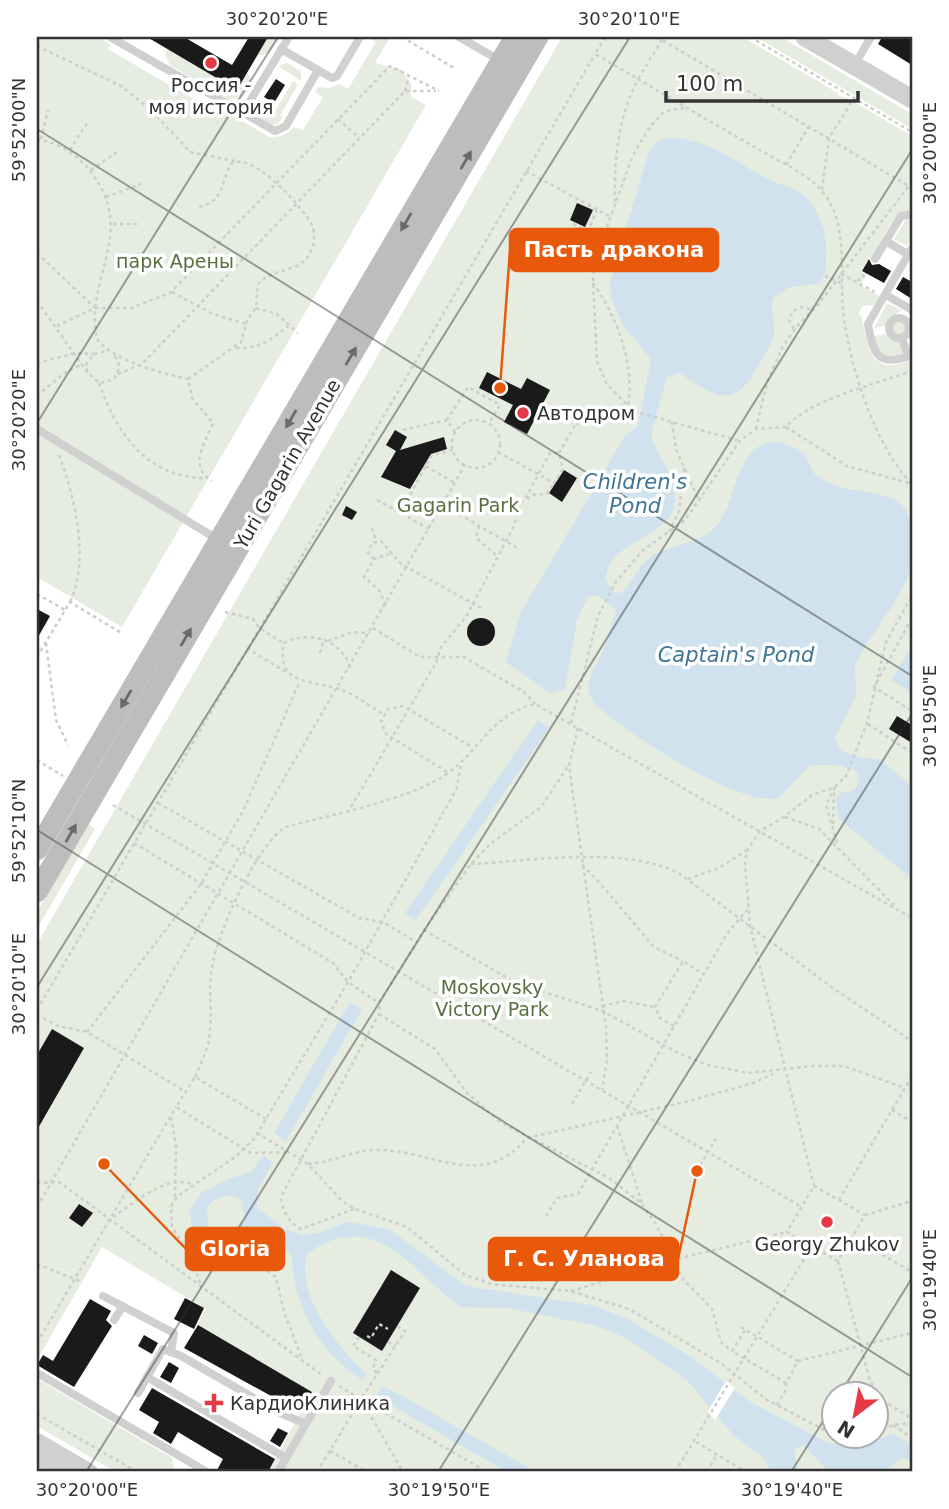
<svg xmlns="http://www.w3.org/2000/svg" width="949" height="1509" viewBox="0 0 949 1509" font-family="'DejaVu Sans',sans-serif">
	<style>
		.green { fill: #e6ecdf; fill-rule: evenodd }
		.water { fill: #cfe2ee; fill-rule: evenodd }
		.pier { fill: #fff }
		.building { fill: #1a1a1a }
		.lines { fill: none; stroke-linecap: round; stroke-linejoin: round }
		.path { stroke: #cdcdcd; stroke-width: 2.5; stroke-dasharray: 3.5 3.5; stroke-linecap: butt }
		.service { stroke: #d0d0d0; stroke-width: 8 }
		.minor { stroke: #d0d0d0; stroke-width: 16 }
		.tertiary { stroke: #d0d0d0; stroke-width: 19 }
		.secondary { stroke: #bdbdbd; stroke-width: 21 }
		.oneway { fill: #6a6a6a }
		.ticks { fill: none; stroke: #333; stroke-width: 2; stroke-opacity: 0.45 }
		.poi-dot { fill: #e63946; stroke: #fff; stroke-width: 2.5 }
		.labels { text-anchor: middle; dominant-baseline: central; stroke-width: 7; stroke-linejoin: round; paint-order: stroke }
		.poi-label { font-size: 19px; fill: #333; stroke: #fff }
		.park-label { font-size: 19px; fill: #56703f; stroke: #fff }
		.street-label { font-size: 19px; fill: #333; stroke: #fff }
		.water-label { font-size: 21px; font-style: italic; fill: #3f7597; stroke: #fff }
		.leader { fill: none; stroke: #e8590c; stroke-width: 2.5 }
		.callout-dot { fill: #e8590c; stroke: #fff; stroke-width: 2.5 }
		.callout { fill: #e8590c; stroke: #e8590c; stroke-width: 2.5 }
		.callout-label { font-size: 21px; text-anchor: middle; font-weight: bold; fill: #fff }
		.neatline { fill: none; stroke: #333; stroke-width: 2.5 }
		.ticks-label { font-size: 18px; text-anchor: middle; fill: #333 }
	</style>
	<rect width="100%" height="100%" fill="#fff"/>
	<!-- green -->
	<g class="green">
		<path d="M37 37H98L110 44 108 49 212 110 215 105 269 137C280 138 286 135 294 127L303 130 323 97 315 92 318 87 329 88 339 84 348 89 376 42 367 37H390L375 63 402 70 411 84V97L426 105 122 627 37 577Z"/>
		<path d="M268 37H281L269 53 257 56Z"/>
		<path d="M562 37 744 38 838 93 837 95 851 100 848 108 854 102 912 136V211C892 209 881 243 872 259L869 258 861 271 867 275 860 285 879 296 874 305 863 306 858 314 862 317C868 348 870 377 912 360V1472H268L312 1392 197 1325 206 1309 102 1247 37 1360V944ZM834 1394H876V1436H834Z"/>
		<path d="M756 37H781L912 114V129Z"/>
		<path d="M168 49 237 90 247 73 251 78 250 89 240 98 228 99 170 65 165 55Z"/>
		<path d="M287 63 301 71V81L278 66Z"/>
		<path d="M293 81 298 84 280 116 282 117 278 124 272 125 253 114 256 106 273 115Z"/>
		<path d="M907 218 912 220V238L907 246 894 239Z"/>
		<path d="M887 303 902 310 889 318 885 326 874 328Z"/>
		<circle cx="899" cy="328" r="8"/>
		<path d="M886 334 890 339 900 342 904 354C886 361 878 353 874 336Z"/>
		<path d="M88 824 95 829 37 929V912Z"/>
		<path d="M37 1379 172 1458 175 1472H116L37 1426Z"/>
	</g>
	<!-- water -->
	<g class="water">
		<path d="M667 138C708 137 736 163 770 180 781 186 795 187 804 196 820 210 827 233 826 254 826 266 827 276 817 284L790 287 774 297C769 311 776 321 774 334 772 345 763 358 757 368 733 411 712 396 680 373L667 377 651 434C656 460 676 468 675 501 673 538 604 541 606 581L614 592 622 593C632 584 636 569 647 560 670 541 703 547 720 521 735 500 736 455 764 444 775 440 795 445 803 454 809 460 810 470 817 476 840 493 868 489 893 499 914 507 919 551 911 570 899 600 876 628 859 656L855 667 856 695 835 737 840 750 861 758 880 759 912 787V879L839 819 836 799 841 792 849 793 856 788 859 777 855 770 837 765H810L779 798C737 807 629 734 597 706 578 686 596 668 604 648 609 636 612 622 616 610L598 595 588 596 577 620 565 689 550 693 506 662 520 614 625 436 638 426 651 359 623 325 611 298 610 282 649 151 656 142Z"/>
		<path d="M912 647V692L891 680Z"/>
		<path d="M538 720 549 728 416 920 405 913Z"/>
		<path d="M350 1002 362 1009 286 1141 274 1133Z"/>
		<path d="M263 1155 273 1162 257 1192V1208L285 1229 302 1235 321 1232 348 1222 389 1229 466 1286 591 1305 624 1317 693 1358 750 1402 828 1443 857 1446 894 1434 912 1446V1463L903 1457 883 1472H829L803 1444 794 1451 798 1472H772L763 1457 734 1436 687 1380 626 1338 596 1326 507 1308 460 1307C412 1271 374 1205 307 1254 295 1295 338 1347 366 1374L363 1380C330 1361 304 1323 296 1287 293 1276 293 1265 291 1254L285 1248 242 1242 213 1244 202 1238 192 1225 189 1212 201 1193 228 1179 252 1172ZM230 1195 241 1199 245 1219 233 1231 217 1233 208 1225 207 1208 214 1200Z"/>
		<path d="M381 1386 395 1392 536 1472H507L389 1404 378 1394Z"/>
	</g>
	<!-- pier -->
	<path class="pier" d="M726 1381 735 1388 715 1420 708 1411Z"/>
	<!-- building -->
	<g class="building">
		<path d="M147 37H184L232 65 249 37H268L237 90Z"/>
		<path d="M882 37H912V65L878 44Z"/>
		<path d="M276 79 285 85 274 103 264 97Z"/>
		<path d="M577 203 593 210 585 227 570 220Z"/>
		<path d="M869 259 872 265 879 264 891 271 884 283 862 271Z"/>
		<path d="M903 277 912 282V299L896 289Z"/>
		<path d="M487 372 521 389 527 378 550 390 527 434 504 422 513 405 479 388Z"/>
		<path d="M395 430 407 437 400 450 444 437 447 449 431 454 410 489 381 477 396 451 386 445Z"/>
		<path d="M564 470 577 478 562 502 549 493Z"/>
		<path d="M346 506 357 512 352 520 342 515Z"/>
		<path d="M37 609 50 616 37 639Z"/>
		<circle cx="481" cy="632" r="14"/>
		<path d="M897 716 912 725V743L889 729Z"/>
		<path d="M52 1029 84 1048 37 1130V1055Z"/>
		<path d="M79 1204 93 1213 82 1227 69 1218Z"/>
		<path d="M391 1270 420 1288 382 1351 353 1333Z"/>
		<path d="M185 1298 204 1308 194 1329 174 1319Z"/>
		<path d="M90 1299 111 1311 106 1320 112 1326 74 1387 37 1365 43 1355 53 1361Z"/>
		<path d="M198 1325 312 1392 300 1412 184 1348Z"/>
		<path d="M144 1335 158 1343 152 1354 138 1346Z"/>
		<path d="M169 1362 179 1368 171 1383 160 1377Z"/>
		<path d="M152 1388 275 1459 268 1472H216L223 1459 178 1432 171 1444 153 1433 159 1422 139 1410Z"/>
		<path d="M278 1428 288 1433 280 1447 270 1441Z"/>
	</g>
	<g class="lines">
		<!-- path -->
		<g class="path">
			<path d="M402 37 454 68"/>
			<path d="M605 37 595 54 638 79 662 40"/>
			<path d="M657 37 912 188"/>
			<path d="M750 37 912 132"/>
			<path d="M37 46 121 86 151 110 190 152 235 161"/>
			<path d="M405 91 409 75"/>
			<path d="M684 108 665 111 650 127 633 155 596 257 593 279 597 362 607 384 633 411 740 441"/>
			<path d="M338 119 359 138"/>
			<path d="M37 139C59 143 77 154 91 172 138 234 84 276 97 339 112 360 163 374 188 379L192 398 213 423C206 442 187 465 212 481"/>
			<path d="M41 139 48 110"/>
			<path d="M70 150 87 123"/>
			<path d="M786 165 809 126"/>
			<path d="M91 170 120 150"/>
			<path d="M526 171 609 216"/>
			<path d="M822 190 829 138 854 98"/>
			<path d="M106 197 141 184"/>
			<path d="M615 202C614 159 618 118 638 79 678 103 718 126 758 149 778 161 805 172 821 190 851 223 838 278 844 319 851 369 876 448 912 484"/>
			<path d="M113 224H137"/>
			<path d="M573 224 602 238"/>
			<path d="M588 232 597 209"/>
			<path d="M37 253 95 308"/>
			<path d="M841 274 875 292"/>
			<path d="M825 276 841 283"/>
			<path d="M858 281 862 275 865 277"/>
			<path d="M593 283C618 319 635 364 628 408"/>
			<path d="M172 292 213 314 246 324"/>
			<path d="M37 301 87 372 99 383 113 380C120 371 121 363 113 354"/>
			<path d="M256 308 277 314 298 333"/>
			<path d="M57 326 95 308H131L170 293 390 66 439 91"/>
			<path d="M794 329 789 320 793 311 802 307 813 310"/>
			<path d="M236 348C259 349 271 340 288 326"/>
			<path d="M37 363 76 353 94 354"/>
			<path d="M87 372 86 365 94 354 107 351"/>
			<path d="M118 374 142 364 405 91H436"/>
			<path d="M188 379 241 342 247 320 256 308 258 284C272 267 302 274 311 251 315 244 315 233 312 225 303 207 251 150 231 164 220 183 225 203 197 207"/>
			<path d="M99 383C117 435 149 479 207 478"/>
			<path d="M37 396 63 374 82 364"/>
			<circle cx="476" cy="444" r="24"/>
			<path d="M672 422 676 449 699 501"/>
			<path d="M576 424 595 421 624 405"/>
			<path d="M786 427 847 466 909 483"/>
			<path d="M756 429 767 382 783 346 798 325 817 306 908 187"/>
			<path d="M403 430 447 420"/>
			<path d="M455 432 447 420 468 387 500 405 489 423"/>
			<path d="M498 452 554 483 563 469 559 453H550C542 468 533 483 526 498"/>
			<path d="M559 453 578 420"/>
			<path d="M59 455C75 497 90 560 70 602"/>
			<path d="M426 466 455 483"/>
			<path d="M377 500 429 529"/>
			<path d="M435 500 517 548"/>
			<path d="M400 513 432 455 453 450"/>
			<path d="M479 526 476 538 497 556"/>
			<path d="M372 528 376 541"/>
			<path d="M669 532 679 511 684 468"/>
			<path d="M374 559 368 553 372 543 381 541 401 564 483 609"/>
			<path d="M37 594 65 610"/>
			<path d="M386 605 379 590 364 577 374 559 389 554"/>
			<path d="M225 612 253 619 259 628 284 643"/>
			<path d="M912 618 874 687 912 711"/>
			<path d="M373 628 420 657H464L524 692 535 704"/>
			<path d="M328 641 352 632 370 633"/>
			<path d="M46 643 56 720 68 745"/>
			<path d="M247 648 289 674"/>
			<path d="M320 653 324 639"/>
			<path d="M37 657 70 602 123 634"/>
			<path d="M350 667C341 639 309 630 284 643 275 686 313 680 339 689 354 694 370 706 383 714"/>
			<path d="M571 723 598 616 615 583 642 551 685 520 740 441 756 429 786 427C810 399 877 384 912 371"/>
			<path d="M868 724 912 753"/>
			<path d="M578 728 569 765 606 1027 607 1059 602 1090"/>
			<path d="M37 760 63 776"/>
			<path d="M447 772 386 734 381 721 388 709 403 706 472 747"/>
			<path d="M835 787 826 805 838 846"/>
			<path d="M158 803 359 918 383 922 416 942"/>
			<path d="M113 805 802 1207"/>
			<path d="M351 807 436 663 441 647 466 617 513 528 521 503 533 495 547 494 554 483"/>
			<path d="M785 817 819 829 894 905"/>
			<path d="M833 824 834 790"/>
			<path d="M134 843 333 963 348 982 379 1003"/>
			<path d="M471 864C533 861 625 845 680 874L834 989 912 1041"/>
			<path d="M582 865 599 882 654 947 683 961"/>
			<path d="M688 879 719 868 747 850"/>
			<path d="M424 930 516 983 603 1011 676 1052 708 1065 748 1073 812 1066H844L905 1088"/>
			<path d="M602 1006 623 1001 654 1007"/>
			<path d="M37 1010 595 54"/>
			<path d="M379 1014 435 1049 467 1093 500 1122 609 1178 641 1203 657 1226 682 1278 712 1309 721 1342 732 1351"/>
			<path d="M37 1015 58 1026 87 1032 186 1092"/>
			<path d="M674 1026 660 1018 655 1007 683 961 703 974"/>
			<path d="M87 1032 201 884 244 809 300 681"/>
			<path d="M195 1077C201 1062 209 1048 210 1031 212 1010 208 988 212 967 217 934 257 843 286 827 333 814 410 800 448 773 480 750 492 714 535 704L912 918"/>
			<path d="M572 1104 591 1072"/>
			<path d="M892 1110 912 1122"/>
			<path d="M171 1117 176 1145 175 1200"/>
			<path d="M266 1119 195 1077 176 1107 251 1153 287 1152"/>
			<path d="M617 1126 643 1206"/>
			<path d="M257 1133 308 1164 342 1201 355 1209 407 1227 465 1275 492 1284 570 1291 629 1309 722 1364 767 1400 834 1435"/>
			<path d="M308 1164C331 1163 353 1150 376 1150 432 1149 481 1192 527 1138L689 1101 753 1083 773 1074"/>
			<path d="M700 1165 716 1139"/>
			<path d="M37 1183 59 1182 322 1375"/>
			<path d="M814 1186 750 926 745 863 747 850 760 831 784 817 812 795 835 787 846 776 867 723 886 642 912 596"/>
			<path d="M814 1186 865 1215 838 1261 787 1232Z"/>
			<path d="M839 1200 912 1076"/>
			<path d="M37 1207 465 465"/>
			<path d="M354 1209 301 1229C289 1223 280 1208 282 1195L380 1012 379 1003 424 930 471 864 490 844 541 807 569 765"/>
			<path d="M865 1215 912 1201"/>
			<path d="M546 1216 557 1198 578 1194 728 932 747 910"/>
			<path d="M113 1217C132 1204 169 1172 193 1185"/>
			<path d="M852 1237 912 1272"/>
			<path d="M187 1248 231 1256 265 1269 276 1277 284 1312 301 1356"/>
			<path d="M838 1261 870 1381 884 1401 912 1419"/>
			<path d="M37 1264 82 1282"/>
			<path d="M200 1283 191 1256 172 1227 171 1206 178 1196 235 1157 254 1139 348 982 457 788 461 763"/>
			<path d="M571 1291 673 1260 787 1232"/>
			<path d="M741 1327C760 1338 779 1350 798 1361L786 1383 732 1351 745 1330"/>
			<path d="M367 1336 371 1338 379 1324 388 1329"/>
			<path d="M359 1337 353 1346 376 1360 373 1368 378 1375"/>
			<path d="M388 1342 396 1346"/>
			<path d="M37 1343 176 1107"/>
			<path d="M798 1361 912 1333"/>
			<path d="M339 1386 361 1399 405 1331 397 1326"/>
			<path d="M361 1399 487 1472"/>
			<path d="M361 1399 403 1472"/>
			<path d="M777 1405 786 1389V1383"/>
			<path d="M37 1414 137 1472"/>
			<path d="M893 1425 912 1438"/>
			<path d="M876 1432 893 1425 912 1423"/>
			<path d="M834 1436 850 1438 865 1436"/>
			<path d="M696 1442 741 1469 740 1472"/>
			<path d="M330 1451 367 1472"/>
			<path d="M317 1472 361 1399"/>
			<path d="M675 1472 812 1246"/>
			<path d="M707 1472 717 1455"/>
		</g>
		<!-- service -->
		<g class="service">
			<path d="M110 37 275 131 286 126 318 70"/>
			<path d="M459 37 499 60"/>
			<path d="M281 49 332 78 337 76 360 37"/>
			<path d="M855 64 871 37"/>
			<path d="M242 114 289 37"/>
			<path d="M886 241 912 257"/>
			<path d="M912 248 868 324C873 355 879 368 912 355"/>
			<path d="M875 259 901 216 912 214"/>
			<path d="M886 295 912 310"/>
			<circle cx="899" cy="328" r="10"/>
			<path d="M902 338 908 356"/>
			<path d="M37 429 217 539"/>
			<path d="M103 1296 174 1333 171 1352"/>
			<path d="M114 1320 123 1306"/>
			<path d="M37 1373 207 1472"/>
			<path d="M147 1377 286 1458"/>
			<path d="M138 1393 163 1349 181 1356 280 1413 306 1424"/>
			<path d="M278 1472 331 1381"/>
		</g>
		<!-- minor -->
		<g class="minor">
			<path d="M37 1441 90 1472"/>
			<path d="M37 1457 63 1472"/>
		</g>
		<!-- tertiary -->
		<path class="tertiary" d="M805 37 912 99"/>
		<!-- secondary -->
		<g class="secondary">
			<path d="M37 850 515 37"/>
			<path d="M37 892 538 37"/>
		</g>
	</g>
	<!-- one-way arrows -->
	<defs><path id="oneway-solid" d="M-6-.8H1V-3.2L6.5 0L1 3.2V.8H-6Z" transform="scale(1.75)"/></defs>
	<g class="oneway">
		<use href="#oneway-solid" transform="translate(466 160) rotate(-60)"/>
		<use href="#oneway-solid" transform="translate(406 222) rotate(120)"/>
		<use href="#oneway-solid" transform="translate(351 356) rotate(-60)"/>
		<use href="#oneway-solid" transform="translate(291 419) rotate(120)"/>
		<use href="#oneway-solid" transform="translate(186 637) rotate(-60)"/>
		<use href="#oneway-solid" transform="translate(126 699) rotate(120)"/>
		<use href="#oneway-solid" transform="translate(71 833) rotate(-60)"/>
	</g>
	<!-- ticks -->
	<path class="ticks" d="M37 129 912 676M37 423 278 37M37 830 912 1377M37 987 630 37M840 1394 912 1278M86 1472 912 150M438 1472 912 714M791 1472 834 1404"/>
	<!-- markers -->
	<g class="poi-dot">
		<circle cx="211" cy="63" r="7"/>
		<circle cx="523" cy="413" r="7"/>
		<circle cx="827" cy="1222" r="7"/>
		<path d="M210.5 1392.5h7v7h7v7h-7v7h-7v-7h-7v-7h7z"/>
	</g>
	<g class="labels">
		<!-- poi labels -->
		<g class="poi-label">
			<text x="211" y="85">Россия -<tspan x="211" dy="22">моя история</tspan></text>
			<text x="537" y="413" text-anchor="start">Автодром</text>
			<text x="827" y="1244">Georgy Zhukov</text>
			<text x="230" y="1403" text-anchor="start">КардиоКлиника</text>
		</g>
		<!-- park labels -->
		<g class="park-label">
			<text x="175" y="261">парк Арены</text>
			<text x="458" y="505">Gagarin Park</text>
			<text x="492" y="987">Moskovsky<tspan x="492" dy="22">Victory Park</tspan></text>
		</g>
		<!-- street labels -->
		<g class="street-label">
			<text transform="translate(287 464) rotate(-60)">Yuri Gagarin Avenue</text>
		</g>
		<!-- water labels -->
		<g class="water-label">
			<text x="635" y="482">Children's<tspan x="635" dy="24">Pond</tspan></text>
			<text x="736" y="655">Captain's Pond</text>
		</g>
	</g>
	<!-- callouts -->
	<path class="leader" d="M500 388L510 250M104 1164L186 1249M697 1171L678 1259"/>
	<g class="callout-dot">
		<circle cx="500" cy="388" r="7"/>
		<circle cx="104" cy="1164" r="7"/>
		<circle cx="697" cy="1171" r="7"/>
	</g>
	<g class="callout">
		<rect x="510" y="229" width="208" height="42" rx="7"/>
		<rect x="186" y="1228" width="98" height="42" rx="7"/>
		<rect x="489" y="1238" width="189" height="42" rx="7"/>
	</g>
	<g class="callout-label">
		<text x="614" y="257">Пасть дракона</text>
		<text x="235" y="1256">Gloria</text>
		<text x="584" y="1266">Г. С. Уланова</text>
	</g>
	<!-- border -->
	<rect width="949" height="1509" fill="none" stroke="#ffffff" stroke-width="77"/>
	<!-- north arrow -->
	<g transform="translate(855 1415) rotate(212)"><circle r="33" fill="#ffffff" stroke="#adadad" stroke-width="2"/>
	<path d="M0-5L12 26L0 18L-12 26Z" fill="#e63946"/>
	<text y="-10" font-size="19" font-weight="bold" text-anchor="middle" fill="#333333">N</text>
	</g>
	<!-- scale -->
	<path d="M666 91v10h192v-10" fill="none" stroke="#333333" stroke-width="3.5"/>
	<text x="676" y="91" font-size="21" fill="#333333" stroke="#ffffff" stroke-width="5" paint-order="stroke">100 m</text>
	<rect x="38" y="38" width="873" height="1432" class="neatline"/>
	<g class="ticks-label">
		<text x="277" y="25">30°20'20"E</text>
		<text x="629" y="25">30°20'10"E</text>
		<text transform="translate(19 130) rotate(-90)" y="6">59°52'00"N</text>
		<text transform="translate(930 153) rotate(-90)" y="6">30°20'00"E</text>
		<text transform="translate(19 420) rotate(-90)" y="6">30°20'20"E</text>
		<text transform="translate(930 716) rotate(-90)" y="6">30°19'50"E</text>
		<text transform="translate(19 831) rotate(-90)" y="6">59°52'10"N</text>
		<text transform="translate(19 984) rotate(-90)" y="6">30°20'10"E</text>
		<text transform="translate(930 1280) rotate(-90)" y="6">30°19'40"E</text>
		<text x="87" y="1496">30°20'00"E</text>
		<text x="439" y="1496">30°19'50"E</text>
		<text x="792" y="1496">30°19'40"E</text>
	</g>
</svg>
